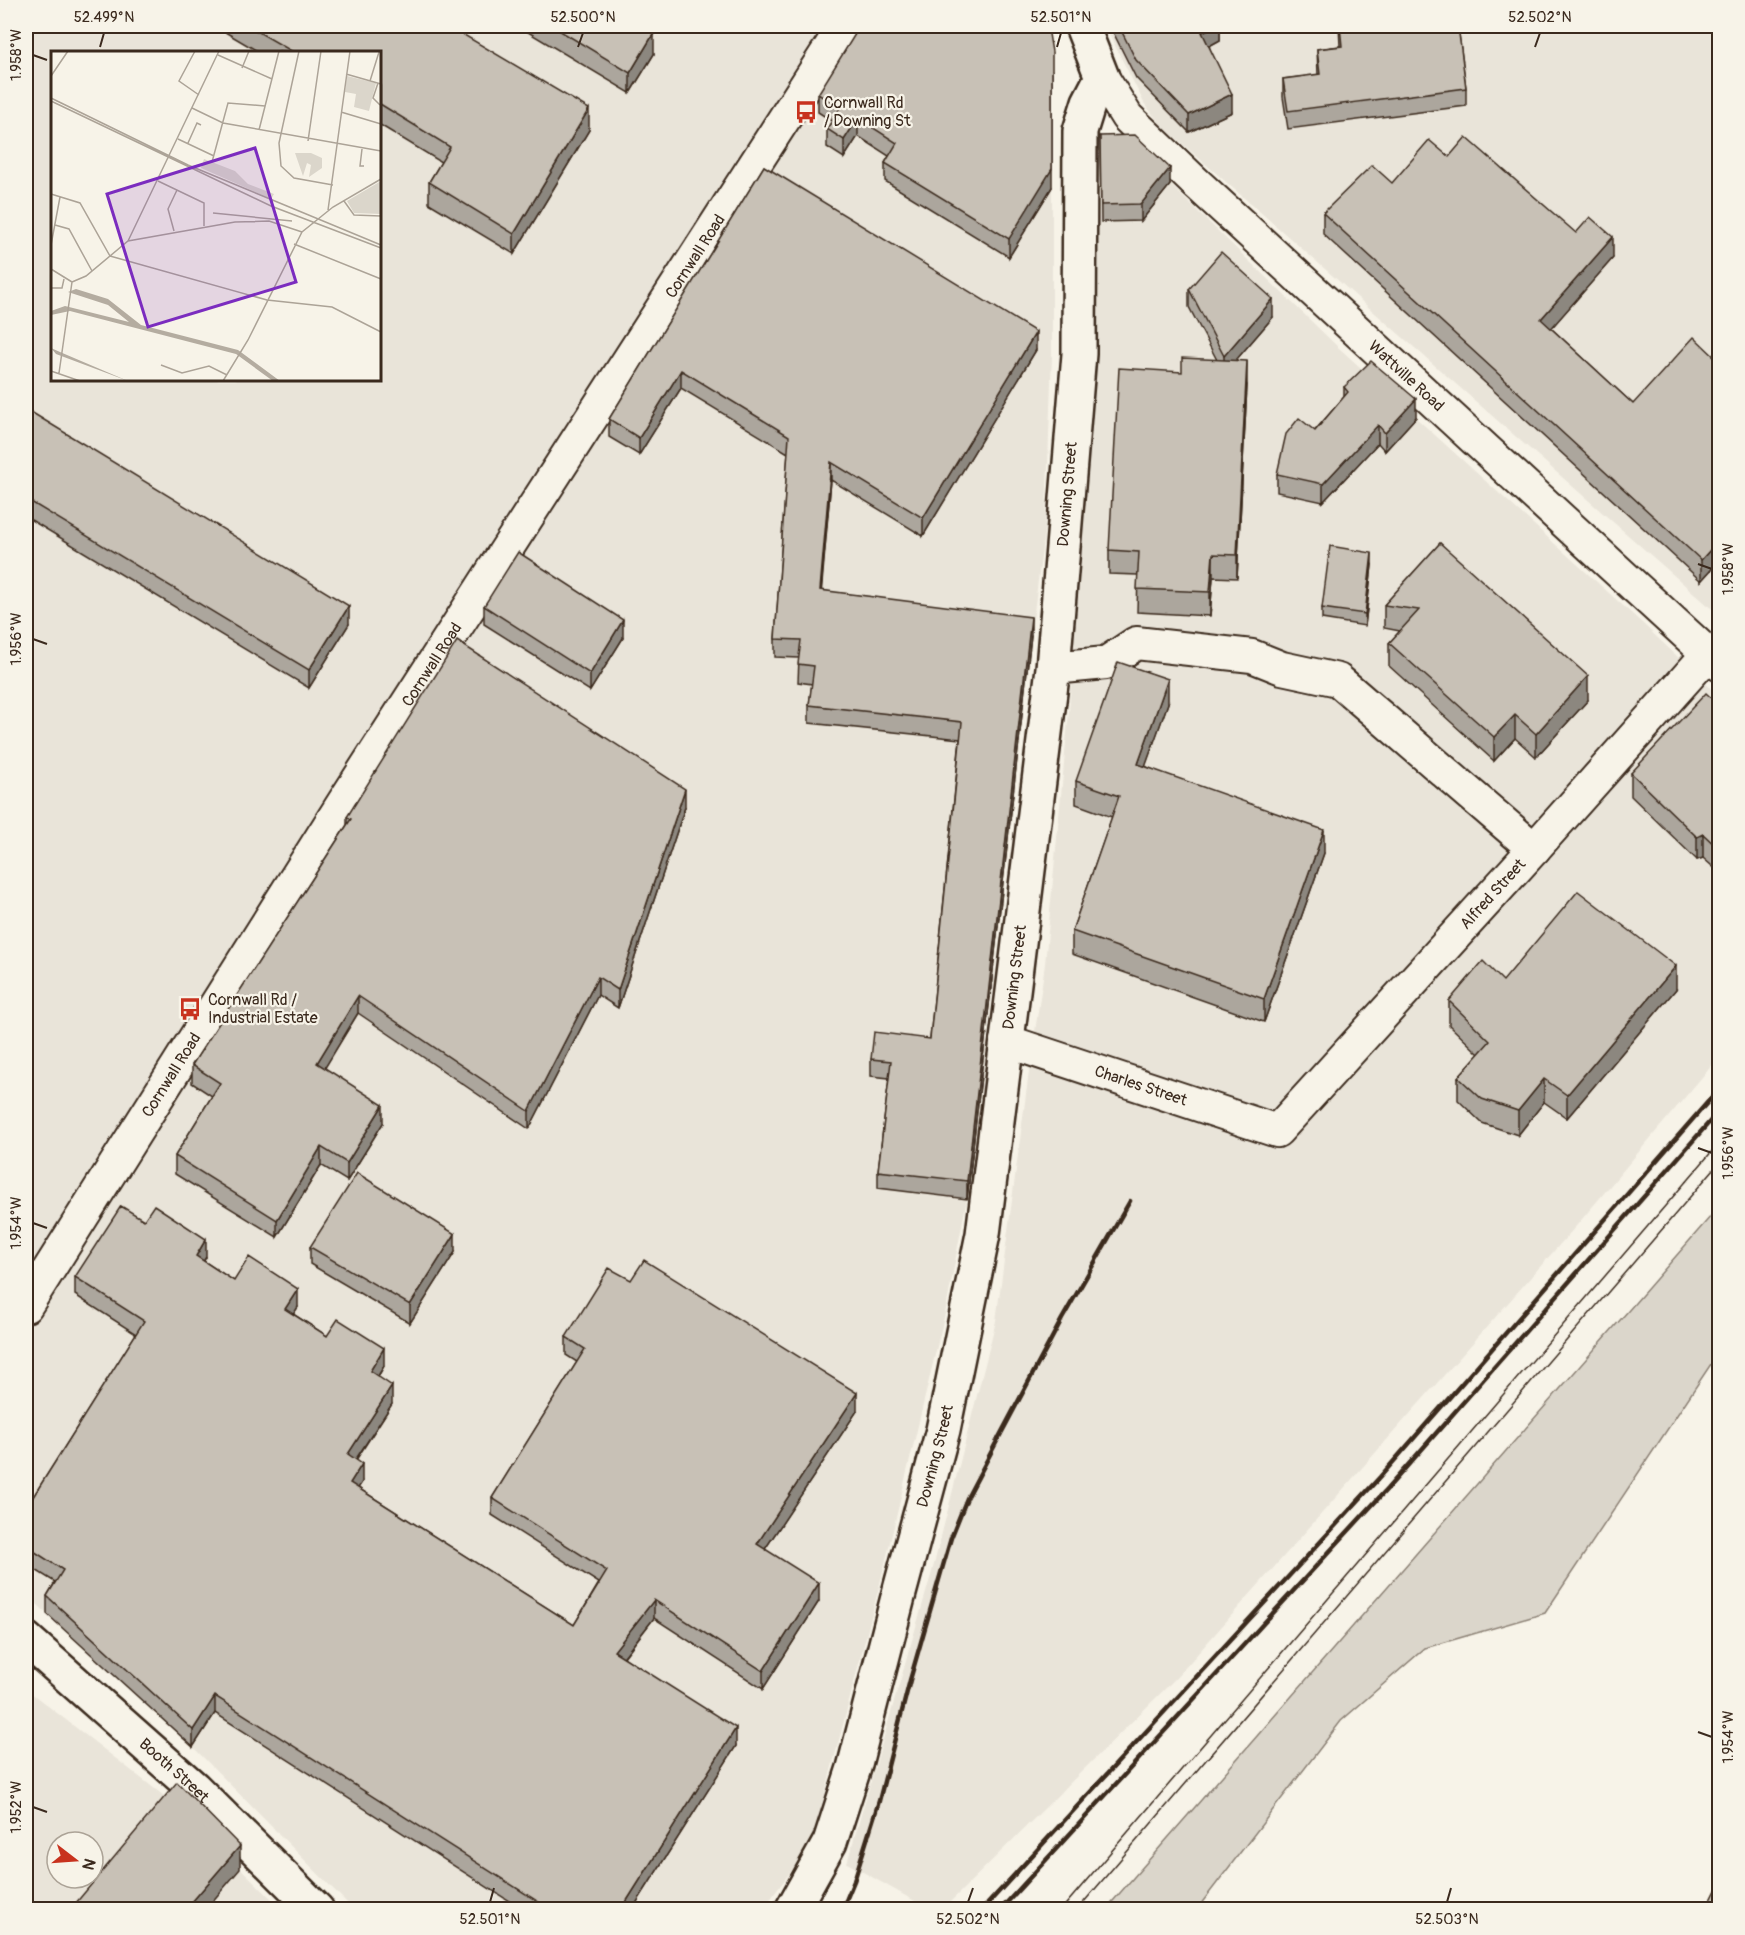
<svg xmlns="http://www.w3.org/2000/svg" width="1745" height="1935" viewBox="0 0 1745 1935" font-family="Pangolin,sans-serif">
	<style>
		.built { fill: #e9e4d9; fill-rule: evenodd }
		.green { fill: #dbd6cb; stroke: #8b8074; stroke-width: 1.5 }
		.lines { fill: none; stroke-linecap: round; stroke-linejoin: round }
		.street-casing { stroke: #3b2a1e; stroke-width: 36 }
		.secondary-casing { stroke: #3b2a1e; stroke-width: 38 }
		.street { stroke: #f7f3e8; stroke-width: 32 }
		.secondary { stroke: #f7f3e8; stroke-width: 33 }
		.tram { stroke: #3b2a1e; stroke-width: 1.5 }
		.rail { stroke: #3b2a1e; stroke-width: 4.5 }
		.wall { fill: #aca69d; stroke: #3b2a1e; stroke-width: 1.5 }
		.shaded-wall { fill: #8c877f; stroke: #3b2a1e; stroke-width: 1.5 }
		.building { fill: #c8c1b6; stroke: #3b2a1e; stroke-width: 1.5 }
		.ticks { fill: none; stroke: #3b2a1e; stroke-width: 2 }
		.labels { text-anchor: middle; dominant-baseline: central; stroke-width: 4.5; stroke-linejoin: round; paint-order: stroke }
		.poi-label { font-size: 16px; fill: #3b2a1e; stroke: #f7f3e8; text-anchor: start }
		.street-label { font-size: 16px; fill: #3b2a1e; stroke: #f7f3e8 }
		.inset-road { fill: none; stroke: #aca397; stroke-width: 1.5 }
		.view { fill: #7b2cbf; fill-opacity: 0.15; stroke: #7b2cbf; stroke-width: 3 }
		.inset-edge { fill: none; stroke: #3b2a1e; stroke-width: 3 }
		.neatline { fill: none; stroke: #3b2a1e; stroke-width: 2 }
		.ticks-label { font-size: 15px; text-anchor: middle; fill: #3b2a1e }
	</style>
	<rect width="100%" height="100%" fill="#f7f3e8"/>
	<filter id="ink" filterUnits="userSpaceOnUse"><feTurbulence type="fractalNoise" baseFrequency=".0167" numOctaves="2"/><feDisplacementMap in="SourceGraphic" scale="12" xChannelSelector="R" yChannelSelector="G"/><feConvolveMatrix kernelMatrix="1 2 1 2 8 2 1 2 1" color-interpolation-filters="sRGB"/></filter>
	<g filter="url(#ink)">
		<!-- built -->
		<g class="built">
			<path d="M26 26H1044L1052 70V354L1046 518 1025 683 967 1199 946 1309 883 1572 812 1843 763 1909H353L193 1747 26 1594ZM52 52H380V380H52Z"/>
			<path d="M1105 26H1719V615L1161 125 1144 103Z"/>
			<path d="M1102 136 1122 138 1339 348 1642 623 1719 696V1057L1577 1225 1176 1678 943 1909H929L847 1863 932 1572 996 1321 1028 1079 1045 964 1069 711 1095 341Z"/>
			<path d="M26 1689 177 1806 282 1909H26ZM57 1842H93V1878H57Z"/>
		</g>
		<!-- green -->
		<path class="green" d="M1711 1216 1719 1222V1352L1545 1613 1425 1648 1341 1721 1197 1909H1106Z"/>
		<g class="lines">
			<!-- street casing -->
			<g class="street-casing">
				<g id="street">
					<path id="s1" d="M1102 77 1127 117 1194 181 1720 665"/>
					<path d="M1053 668 1106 663 1136 643 1252 656 1282 668 1338 680 1534 849"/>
					<path id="s2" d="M1006 1041 1277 1131 1534 849 1708 654"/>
					<path id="s3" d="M26 1306 343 803 844 26"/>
				</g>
			</g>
			<!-- secondary casing -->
			<g class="secondary-casing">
				<g id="secondary">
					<path id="s4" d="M26 1639 194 1788 317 1910"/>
					<path id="s5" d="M792 1910 830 1842 854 1768 898 1597 943 1430 983 1234 1053 668 1079 354 1080 131 1089 102 1102 77 1082 26"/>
				</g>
			</g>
			<!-- street -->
			<use href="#street" class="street"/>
			<!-- secondary -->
			<use href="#secondary" class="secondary"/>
			<!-- tram -->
			<g class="tram">
				<path d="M1061 1910 1720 1142"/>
				<path d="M1077 1910 1720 1162"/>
			</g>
			<!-- rail -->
			<g class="rail">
				<path d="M842 1910 854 1881 879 1801 910 1680 951 1538 967 1498 996 1443 1062 1319 1130 1201"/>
				<path d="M982 1910 1380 1477 1720 1088"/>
				<path d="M1000 1910 1387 1489 1720 1110"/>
			</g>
		</g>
		<!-- wall -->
		<g class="wall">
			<path d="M220 26H450L589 130 514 254 429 203V182L441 162 380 125V52H259L220 29Z"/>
			<path d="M518 26H649L647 29 654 54 630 93Z"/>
			<path d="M1110 26H1220V40L1209 46 1232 112 1189 132 1136 78Z"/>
			<path d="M1339 26H1458L1466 88V106L1288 129 1283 97V79L1318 75 1317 49 1340 46Z"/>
			<path d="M818 94 1052 187 1009 257 885 181V163L889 156 858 136 844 158 827 147V129L832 121 818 112Z"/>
			<path d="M1100 136 1170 185 1141 221 1101 222Z"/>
			<path d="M764 166 1036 350 923 536 831 480 821 590 1031 635 967 1199 878 1188V1171L889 1078 871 1076V1059L930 1039 960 739 809 723V705L812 684 798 682 799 658 775 657V639L788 453 681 388 639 455 609 437V419Z"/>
			<path d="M1392 183 1576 233 1613 258 1551 328 1633 404 1719 361V561L1701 581 1323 234V213Z"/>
			<path d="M1189 289 1273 317 1235 361 1247 385 1237 578 1213 577 1210 616 1137 612 1138 575 1109 574V550L1182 372 1217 360 1189 307Z"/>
			<path d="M1344 387 1416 417 1385 451 1378 443 1323 502 1277 492V474L1344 397Z"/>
			<path d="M26 409 349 624 309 688 26 517Z"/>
			<path d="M1440 543 1588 700 1536 757 1515 738 1494 761 1389 666V643L1400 631 1384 628V605Z"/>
			<path d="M1372 565 1365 626 1322 619V608Z"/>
			<path d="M484 606 623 638 590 691 484 624Z"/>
			<path d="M1168 703 1145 766 1324 853 1264 1022 1072 954V931L1112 817 1076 804V781Z"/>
			<path d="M1719 705V872L1703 858 1697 860 1631 796V773Z"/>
			<path d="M685 807 618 1008 598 995 529 1129 358 1013 324 1068 383 1123 347 1181 321 1165 277 1237 175 1174V1156L212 1096 192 1083V1065L347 825V817Z"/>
			<path d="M1503 981 1676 989 1567 1118 1544 1102 1518 1135 1482 1123 1458 1100V1077L1479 1054 1449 1025V1001Z"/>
			<path d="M144 1220 206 1257 204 1261 234 1281 298 1307 293 1314 327 1336 384 1366 378 1377 392 1404 356 1460 362 1482 358 1488 574 1625 599 1583 492 1515V1498L577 1362 566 1355V1337L857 1411 765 1549 819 1601 763 1689 654 1618 624 1657 736 1746 632 1910H523L215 1713 193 1747 47 1614V1596L55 1582 26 1564V1508L136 1334 75 1295V1277Z"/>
			<path d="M310 1247 455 1252 410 1323 310 1264Z"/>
		</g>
		<!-- shaded-wall -->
		<g class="shaded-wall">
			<path d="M638 26H649L638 44Z"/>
			<path d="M1215 26H1220V40L1202 50V32Z"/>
			<path d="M654 33V54L630 93V73Z"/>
			<path d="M1052 70V187L1009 257V239Z"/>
			<path d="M1232 94V112L1189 132V115Z"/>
			<path d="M589 109V130L514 254V234Z"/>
			<path d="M858 118V136L844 158V140Z"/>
			<path d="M1170 168V185L1141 221V204Z"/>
			<path d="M1613 237V258L1541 340V319Z"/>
			<path d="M1273 299V317L1224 374V356Z"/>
			<path d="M1036 332V350L923 536V518Z"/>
			<path d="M1247 361V385L1237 578V555Z"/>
			<path d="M681 370V388L639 455V438Z"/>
			<path d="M1416 399V417L1385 451V433Z"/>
			<path d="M1378 425V443L1323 502V484Z"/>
			<path d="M831 462V480L820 607V590Z"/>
			<path d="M1719 540V561L1701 581V560Z"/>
			<path d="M1372 553V565L1365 626V614Z"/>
			<path d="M1213 554V577L1210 616V592Z"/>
			<path d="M349 606V624L309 688V670Z"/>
			<path d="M1031 617V635L967 1199V1181Z"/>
			<path d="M623 620V638L590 691V674Z"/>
			<path d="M1588 676V700L1536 757V734Z"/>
			<path d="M1168 679V703L1138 787V764Z"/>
			<path d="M1515 715V738L1494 761V737Z"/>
			<path d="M685 789V807L618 1008V990Z"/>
			<path d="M1324 830V853L1264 1022V999Z"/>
			<path d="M1703 834V858L1697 860V837Z"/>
			<path d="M1676 966V989L1567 1118V1095Z"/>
			<path d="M598 977V995L529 1129V1111Z"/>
			<path d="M358 996V1013L317 1081V1063Z"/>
			<path d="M1544 1079V1102L1518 1135V1111Z"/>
			<path d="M383 1105V1123L347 1181V1163Z"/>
			<path d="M321 1147V1165L277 1237V1220Z"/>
			<path d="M455 1234V1252L410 1323V1305Z"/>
			<path d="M206 1239V1257L196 1273V1256Z"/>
			<path d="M298 1289V1307L285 1327V1309Z"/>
			<path d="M384 1348V1366L370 1389V1371Z"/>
			<path d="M392 1386V1404L348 1471V1454Z"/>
			<path d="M857 1393V1411L757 1561V1544Z"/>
			<path d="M362 1464V1482L350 1501V1483Z"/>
			<path d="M819 1583V1601L763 1689V1671Z"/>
			<path d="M654 1600V1618L614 1669V1651Z"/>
			<path d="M215 1696V1713L193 1747V1730Z"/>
			<path d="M736 1728V1746L632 1910H621Z"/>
			<path d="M240 1846V1869L205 1910H185Z"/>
		</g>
		<!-- building -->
		<g class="building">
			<path d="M248 26H449L589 109 514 234 429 182 450 147 380 104V52H293Z"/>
			<path d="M552 26H641L654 33 630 73Z"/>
			<path d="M860 26H1044L1048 28 1052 52V169L1009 239 885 163 897 143 858 118 844 140 827 129 840 108 818 94Z"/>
			<path d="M1119 26H1215L1202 32 1232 94 1189 115 1136 60Z"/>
			<path d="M1340 26H1458L1466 88 1288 111 1283 79 1320 74 1317 49 1342 46Z"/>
			<path d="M1135 135 1170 168 1141 204 1101 205 1100 136Z"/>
			<path d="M1466 137 1576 233 1590 217 1613 237 1541 319 1633 404 1694 337 1719 361V540L1701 560 1323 213 1372 165 1392 183 1429 140 1449 157Z"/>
			<path d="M764 166 1036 332 923 518 831 462 820 590 1031 617 967 1181 878 1171 891 1061 871 1059 874 1032 930 1039 962 722 809 705 814 666 798 664 801 640 775 639 789 436 681 370 639 438 609 419Z"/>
			<path d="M1221 252 1273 299 1224 356 1189 289Z"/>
			<path d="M1182 358 1247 361 1237 555 1213 554 1210 592 1137 589 1139 552 1109 550 1119 368 1182 372Z"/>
			<path d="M1371 361 1416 399 1385 433 1378 425 1323 484 1277 474 1286 434 1299 418 1315 431 1348 392 1344 387Z"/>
			<path d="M26 409 349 606 309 670 26 499Z"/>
			<path d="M1440 543 1588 676 1536 734 1515 715 1494 737 1389 643 1419 610 1384 605Z"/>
			<path d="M1330 546 1372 553 1365 614 1322 608Z"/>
			<path d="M518 552 623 620 590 674 484 606Z"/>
			<path d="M457 641 685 789 618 990 598 977 529 1111 358 996 317 1063 383 1105 347 1163 321 1147 277 1220 175 1156 220 1083 192 1065 351 819 347 817Z"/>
			<path d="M1118 662 1168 679 1138 764 1324 830 1264 999 1072 931 1119 796 1076 781Z"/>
			<path d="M1706 693 1719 705V849L1703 834 1697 837 1631 773Z"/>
			<path d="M1578 891 1676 966 1567 1095 1544 1079 1518 1111 1482 1099 1458 1077 1490 1041 1449 1001 1483 961 1503 981Z"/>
			<path d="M357 1173 455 1234 410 1305 310 1247Z"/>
			<path d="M154 1205 206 1239 196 1256 234 1281 249 1257 298 1289 285 1309 327 1336 338 1319 384 1348 370 1371 392 1386 348 1454 362 1464 350 1483 574 1625 607 1571 492 1498 585 1349 566 1337 609 1268 631 1280 644 1260 857 1393 757 1544 819 1583 763 1671 654 1600 614 1651 736 1728 621 1910H551L215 1696 193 1730 47 1596 63 1570 26 1546V1508L144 1321 75 1277 121 1206 144 1220Z"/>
			<path d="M177 1782 240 1846 185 1910H70Z"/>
			<path d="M1719 1884V1910H1706Z"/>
		</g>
	</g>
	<!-- ticks -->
	<path class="ticks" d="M100 47 104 33M578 47 583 33M1057 47 1061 33M1535 47 1540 33M33 55 47 60M1698 564 1712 569M33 639 47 644M1698 1148 1712 1153M33 1223 47 1228M1698 1732 1712 1737M33 1807 47 1812M490 1902 494 1888M968 1902 973 1888M1447 1902 1451 1888"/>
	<!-- icons -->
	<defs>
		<g id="bus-bare" transform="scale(1.8)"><path d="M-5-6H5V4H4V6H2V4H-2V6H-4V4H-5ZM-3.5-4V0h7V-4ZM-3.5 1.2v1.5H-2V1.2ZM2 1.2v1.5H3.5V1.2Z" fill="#c8321e" stroke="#f7f3e8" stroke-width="2.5" paint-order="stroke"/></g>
	</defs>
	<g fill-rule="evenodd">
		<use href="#bus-bare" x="806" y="112"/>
		<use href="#bus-bare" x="190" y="1009"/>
	</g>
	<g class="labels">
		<!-- poi labels -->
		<g class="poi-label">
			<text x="824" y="103">Cornwall Rd<tspan x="824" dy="18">/ Downing St</tspan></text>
			<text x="208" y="1000">Cornwall Rd /<tspan x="208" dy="18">Industrial Estate</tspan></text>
		</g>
		<!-- street labels -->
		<g class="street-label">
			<text stroke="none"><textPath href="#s3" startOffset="1245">Cornwall Road</textPath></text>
			<text stroke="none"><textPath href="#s1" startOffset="428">Wattville Road</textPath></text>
			<text stroke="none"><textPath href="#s5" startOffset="1450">Downing Street</textPath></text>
			<text stroke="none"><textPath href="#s3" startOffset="759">Cornwall Road</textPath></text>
			<text stroke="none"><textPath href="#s2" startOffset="606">Alfred Street</textPath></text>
			<text stroke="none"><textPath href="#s5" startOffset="964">Downing Street</textPath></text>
			<text stroke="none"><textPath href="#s3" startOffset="273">Cornwall Road</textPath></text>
			<text stroke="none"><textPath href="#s2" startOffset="142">Charles Street</textPath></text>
			<text stroke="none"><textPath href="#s5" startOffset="478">Downing Street</textPath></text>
			<text stroke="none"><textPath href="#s4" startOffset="198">Booth Street</textPath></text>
		</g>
	</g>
	<!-- overview -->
	<g transform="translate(51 51)">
		<rect width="330" height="330" fill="#f7f3e8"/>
		<path d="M296 25 325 32 318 60 303 56 305 43 294 41ZM244 102H260L271 107V117L258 126 260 114 256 112 252 125ZM153 108 184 120 197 133 223 143 220 148 150 117ZM330 130V163L303 162 296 150Z" fill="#dbd6cb"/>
		<path d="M25 238 57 248 90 274 187 299 229 330H222L185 303 19 260 0 264V260L14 255 78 271 57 254 17 241ZM0 297 9 301 77 330 5 303Z" fill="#b4aca0"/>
		<path class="inset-road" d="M144 0 128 30 148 44M248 0 228 92 230 115 243 127 282 134M167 4 221 28M191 17 198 0M295 23 330 33M0 25 17 0M319 30 328 1M327 32 322 47 329 54M0 47 137 114 330 194M0 50 220 155 330 197M141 57 172 72 330 100M290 61 330 73M208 79 228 0M127 88 163 105M257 90 270 0M137 92 146 72 150 74M311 98 309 115H313M161 111 177 52 214 55M107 130 153 152V175M0 143 29 152 59 205M293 150 303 164 330 165M277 159 299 0M162 162 241 170M4 174 18 178 41 220M123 180 117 158 126 139M77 190 168 0M243 193 330 228M0 194 9 146M59 205 216 249 281 256 330 281M0 218 21 231M21 231 35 225 77 190 184 171 218 170 251 181M0 237H11L13 228M110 314 131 322 158 315 176 324M0 320 29 330M8 322 21 231M172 330 197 289 251 181 282 156 330 128"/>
		<path class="view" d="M204 97 245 231 97 276 56 143Z"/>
		<rect width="330" height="330" class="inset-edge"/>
	</g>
	<!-- margin -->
	<rect width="1745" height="1935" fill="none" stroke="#f7f3e8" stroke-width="66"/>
	<!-- north arrow -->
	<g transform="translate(75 1860) rotate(107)"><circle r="28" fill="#f7f3e8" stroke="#aca397" stroke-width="1.5"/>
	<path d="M0-4.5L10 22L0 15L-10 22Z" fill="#c8321e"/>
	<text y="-9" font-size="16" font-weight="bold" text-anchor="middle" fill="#3b2a1e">N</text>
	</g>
	<rect x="33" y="33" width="1679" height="1869" class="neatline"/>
	<g class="ticks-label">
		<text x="104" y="22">52.499°N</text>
		<text x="583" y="22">52.500°N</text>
		<text x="1061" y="22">52.501°N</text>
		<text x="1540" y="22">52.502°N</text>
		<text transform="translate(16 55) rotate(-90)" y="5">1.958°W</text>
		<text transform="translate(1728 569) rotate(-90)" y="5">1.958°W</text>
		<text transform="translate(16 639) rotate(-90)" y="5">1.956°W</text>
		<text transform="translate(1728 1153) rotate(-90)" y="5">1.956°W</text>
		<text transform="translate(16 1223) rotate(-90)" y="5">1.954°W</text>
		<text transform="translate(1728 1737) rotate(-90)" y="5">1.954°W</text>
		<text transform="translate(16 1807) rotate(-90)" y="5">1.952°W</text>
		<text x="490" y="1924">52.501°N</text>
		<text x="968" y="1924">52.502°N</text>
		<text x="1447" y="1924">52.503°N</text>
	</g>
</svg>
